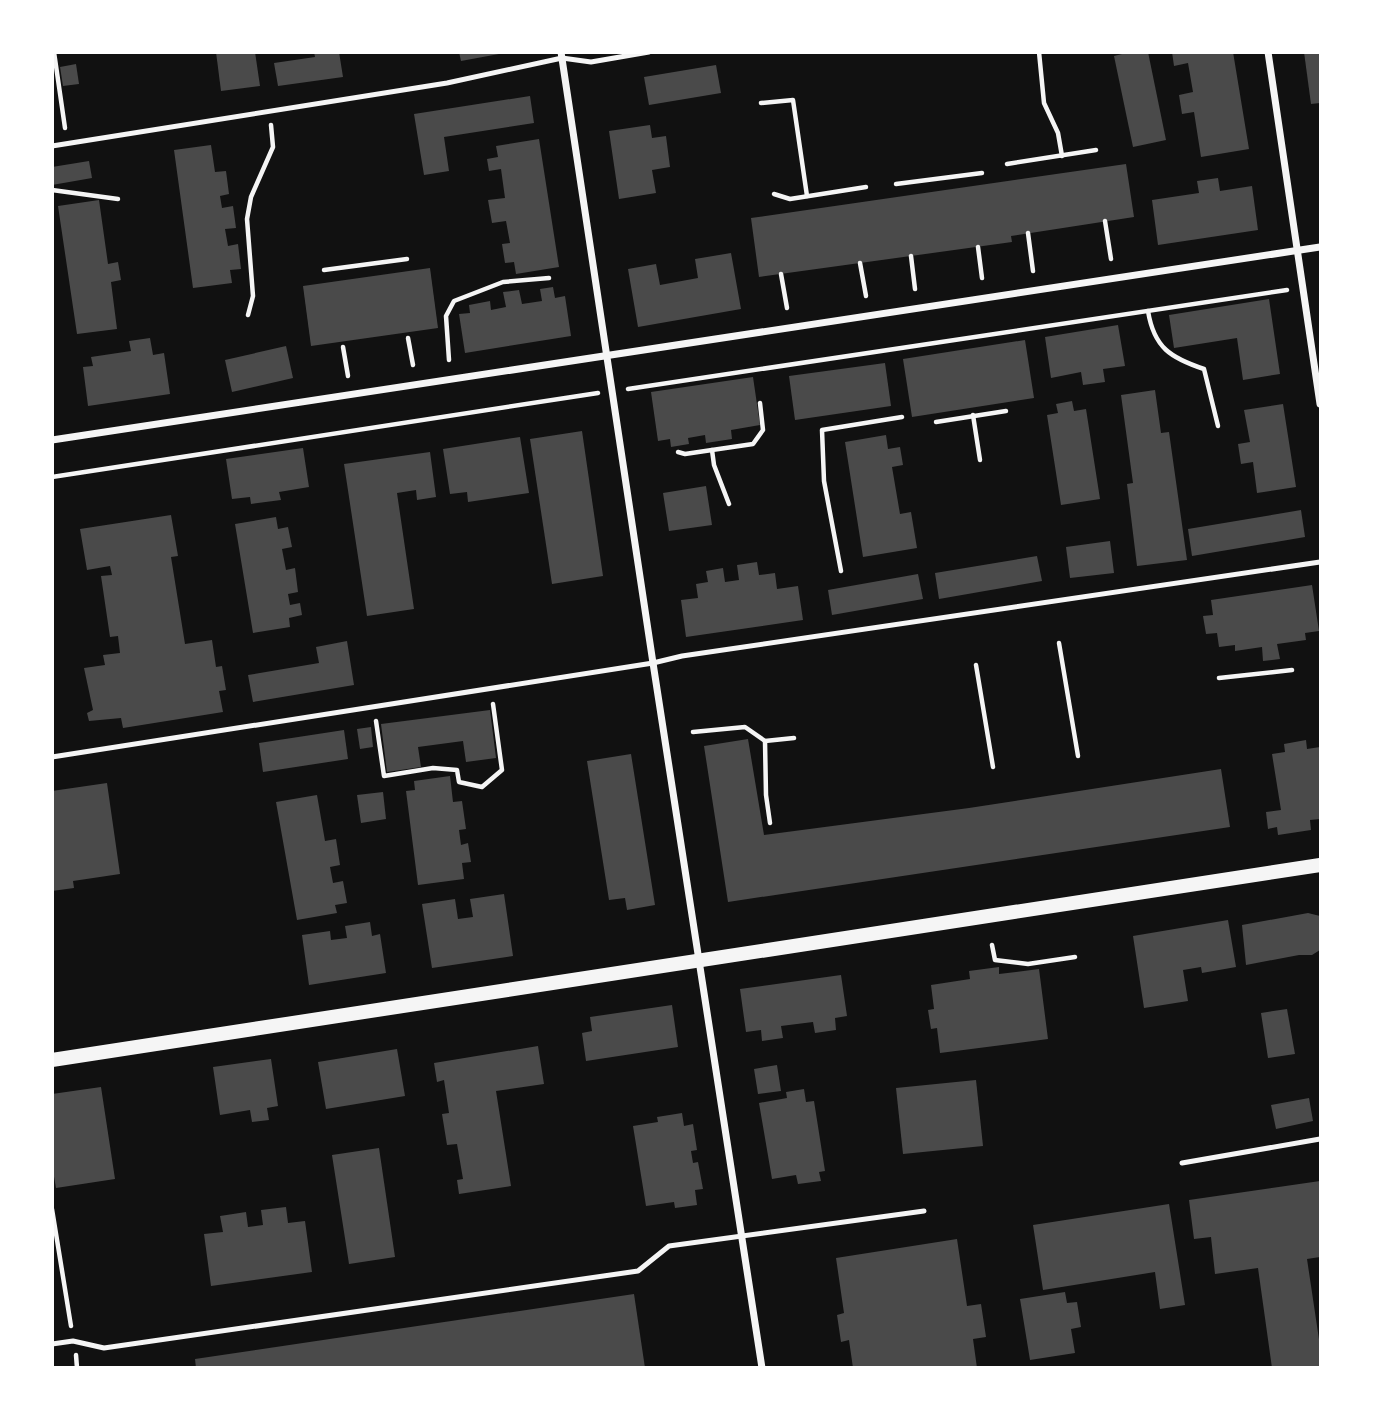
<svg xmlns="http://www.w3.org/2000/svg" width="1373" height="1420" viewBox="0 0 1373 1420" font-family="'Roboto Condensed',sans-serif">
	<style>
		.building { fill: #4a4a4a }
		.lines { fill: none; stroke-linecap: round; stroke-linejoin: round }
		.path { stroke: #f5f5f5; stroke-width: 4.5 }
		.service { stroke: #f5f5f5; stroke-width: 5 }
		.minor { stroke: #f5f5f5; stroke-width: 7 }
		.secondary { stroke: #f5f5f5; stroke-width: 14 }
	</style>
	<rect width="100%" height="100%" fill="#111"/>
	<!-- building -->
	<g class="building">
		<path d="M216 52H255L260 86 221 91Z"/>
		<path d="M314 52H339L343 77 278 86 274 63 315 57Z"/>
		<path d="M459 52H499V54L461 61Z"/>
		<path d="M1130 52H1148L1166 140 1133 147 1114 56Z"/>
		<path d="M1172 52H1233L1249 149 1201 157 1194 112 1182 114 1179 95 1193 92 1188 63 1174 66Z"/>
		<path d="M1304 52H1320V103L1311 104Z"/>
		<path d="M76 64 79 84 63 86 60 67Z"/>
		<path d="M716 65 721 93 649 105 644 77Z"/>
		<path d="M530 96 534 123 444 137 449 171 424 175 414 114Z"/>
		<path d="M650 125 652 138 666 136 670 167 652 170 656 193 619 199 609 131Z"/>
		<path d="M539 139 559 267 516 274 514 262 505 263 502 244 510 243 506 221 492 223 488 200 505 198 501 169 489 171 487 159 498 157 496 146Z"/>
		<path d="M211 145 215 172 226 171 229 194 220 196 222 208 233 206 236 228 225 229 228 246 238 244 241 269 230 270 232 283 193 288 174 150Z"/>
		<path d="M89 161 92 178 52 185V167Z"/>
		<path d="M1126 164 1134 217 1011 236 1012 242 759 277 751 218Z"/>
		<path d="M1218 178 1220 191 1252 186 1258 230 1158 245 1152 200 1199 193 1197 181Z"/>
		<path d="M99 200 108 264 118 262 121 280 111 282 117 329 77 334 58 206Z"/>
		<path d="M731 253 741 309 638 327 628 269 656 264 660 285 698 278 695 259Z"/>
		<path d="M430 268 438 328 311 346 303 286Z"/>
		<path d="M553 287 555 298 565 296 571 336 465 353 459 314 470 313 469 305 490 301 491 310 506 307 503 292 519 290 522 304 542 301 540 289Z"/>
		<path d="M1269 299 1280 374 1243 380 1237 338 1174 348 1169 315Z"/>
		<path d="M1118 325 1125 366 1103 369 1105 382 1083 385 1081 372 1051 378 1045 337Z"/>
		<path d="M150 338 153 355 164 353 170 394 88 406 83 367 93 366 91 357 131 351 129 341Z"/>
		<path d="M1025 340 1034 398 912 417 903 359Z"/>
		<path d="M286 346 293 378 232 392 225 360Z"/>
		<path d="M885 363 891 406 795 420 789 376Z"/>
		<path d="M753 377 760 425 731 430 732 439 706 443 705 435 688 438 689 444 671 447 670 439 658 441 651 392Z"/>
		<path d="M1155 390 1161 433 1169 432 1187 560 1137 566 1127 484 1133 483 1121 395Z"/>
		<path d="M1072 401 1074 411 1086 409 1100 499 1061 505 1047 415 1058 413 1056 404Z"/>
		<path d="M1283 404 1296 487 1257 493 1253 462 1241 464 1238 444 1250 442 1244 410Z"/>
		<path d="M582 431 603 576 552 584 530 439Z"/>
		<path d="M886 435 888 449 900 447 903 465 892 467 900 514 911 512 917 548 863 557 845 442Z"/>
		<path d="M520 437 529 493 468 502 467 492 450 494 443 449Z"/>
		<path d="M303 448 309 487 279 492 281 500 251 504 250 497 232 499 226 459Z"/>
		<path d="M430 452 436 497 417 500 416 490 397 493 414 609 367 616 344 464Z"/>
		<path d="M706 486 712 525 669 531 663 493Z"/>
		<path d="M1301 510 1305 537 1192 556 1188 529Z"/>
		<path d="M171 515 178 556 171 557 185 644 212 640 216 667 222 666 226 690 219 691 223 712 123 728 121 718 89 721 87 713 93 710 84 668 105 665 103 655 120 653 118 636 110 637 101 576 112 575 110 566 87 570 80 529Z"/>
		<path d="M276 517 278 529 288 527 292 547 282 549 286 570 295 568 298 592 288 594 290 605 300 603 302 615 289 618 290 627 253 633 235 524Z"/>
		<path d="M1110 541 1114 573 1070 578 1066 547Z"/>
		<path d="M1037 556 1042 581 939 599 935 573Z"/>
		<path d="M757 562 759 575 775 573 777 589 798 586 803 620 686 637 681 600 698 598 696 584 708 582 706 571 723 568 725 582 739 580 737 565Z"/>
		<path d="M918 574 923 599 832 615 828 590Z"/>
		<path d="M1312 585 1319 631 1305 633 1306 640 1277 644 1280 659 1263 661 1262 647 1235 651V645L1219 647 1217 633 1206 634 1203 616 1213 615 1211 600Z"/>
		<path d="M347 641 354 685 253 702 248 675 319 663 316 647Z"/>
		<path d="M490 710 496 758 466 762 463 741 418 747 421 767 387 772 381 724Z"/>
		<path d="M371 727 373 747 360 749 357 729Z"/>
		<path d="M344 730 348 759 263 772 259 743Z"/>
		<path d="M748 739 764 835 969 808 1221 769 1230 827 728 902 704 746Z"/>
		<path d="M1306 740 1307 749 1320 747V819L1310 820 1311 830 1278 835 1277 827 1268 829 1266 812 1281 810 1272 754 1285 752 1284 744Z"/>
		<path d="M631 754 655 905 627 910 625 898 609 900 587 761Z"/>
		<path d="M450 776 453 802 462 801 466 829 459 830 461 845 468 843 471 862 462 863 464 879 418 885 406 791 415 790 414 781Z"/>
		<path d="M107 783 120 874 73 881 74 888 52 891V791Z"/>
		<path d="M383 792 386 819 361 823 357 795Z"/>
		<path d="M317 795 325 841 336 839 340 865 330 867 333 883 343 881 347 903 335 905 337 913 297 920 276 802Z"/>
		<path d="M504 894 513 956 432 968 422 904 455 899 458 919 473 917 470 899Z"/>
		<path d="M1308 913 1320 916V950L1312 955H1299L1246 965 1242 925Z"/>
		<path d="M1228 920 1236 967 1202 973 1201 967 1183 970 1188 1001 1144 1008 1133 936Z"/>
		<path d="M370 922 372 936 380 934 386 973 309 985 302 935 330 931 331 940 347 938 345 926Z"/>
		<path d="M999 967V974L1039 969 1048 1039 940 1053 937 1028 931 1029 928 1010 934 1009 931 985 970 979 969 971Z"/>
		<path d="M841 975 847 1016 835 1018 836 1030 815 1033 813 1022 781 1026 783 1038 762 1041 761 1030 746 1032 740 989Z"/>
		<path d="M672 1005 678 1047 586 1061 582 1033 592 1031 590 1017Z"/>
		<path d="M1287 1009 1295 1054 1268 1058 1261 1013Z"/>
		<path d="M538 1046 544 1084 496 1091 511 1186 459 1194 457 1180 463 1179 457 1144 447 1145 442 1114 449 1113 444 1080 437 1082 434 1063Z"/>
		<path d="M397 1049 405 1096 326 1109 318 1062Z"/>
		<path d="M271 1059 278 1106 267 1108 269 1120 252 1122 250 1110 220 1115 213 1067Z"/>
		<path d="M777 1065 781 1091 758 1094 754 1069Z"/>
		<path d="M976 1080 983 1146 903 1154 896 1088Z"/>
		<path d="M101 1087 115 1179 56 1188 52 1165V1094Z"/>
		<path d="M804 1089 806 1102 814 1101 825 1171 819 1172 821 1181 798 1184 796 1175 772 1179 759 1103 787 1098 786 1092Z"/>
		<path d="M1309 1098 1313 1121 1276 1129 1271 1105Z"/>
		<path d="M682 1113 684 1126 693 1124 697 1150 691 1151 693 1163 698 1162 703 1189 695 1190 697 1205 675 1208 674 1202 646 1206 633 1126 658 1122 657 1117Z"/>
		<path d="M379 1148 395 1257 349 1264 332 1155Z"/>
		<path d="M1320 1181V1257L1307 1259 1320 1346V1368H1272L1258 1268 1215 1274 1211 1237 1194 1239 1189 1200Z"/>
		<path d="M1169 1204 1185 1305 1160 1309 1155 1272 1043 1290 1033 1225Z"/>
		<path d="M286 1207 288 1223 305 1221 312 1272 211 1286 204 1234 223 1232 220 1216 246 1212 248 1227 263 1225 261 1210Z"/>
		<path d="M957 1239 967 1306 981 1304 986 1337 973 1339 977 1368H853L849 1340 841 1342 837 1315 844 1313 836 1258Z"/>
		<path d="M1065 1292 1067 1303 1077 1302 1081 1327 1071 1329 1075 1353 1030 1360 1020 1299Z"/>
		<path d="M634 1294 645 1368H196L195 1359Z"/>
	</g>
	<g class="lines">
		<!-- path -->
		<g class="path">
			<path d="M54 52 65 128"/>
			<path d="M1039 52 1044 103 1058 133 1062 156"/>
			<path d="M761 103 793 100 807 196"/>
			<path d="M1007 164 1096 150"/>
			<path d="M896 184 982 173"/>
			<path d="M52 190 118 199"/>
			<path d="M774 194 790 199 866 187"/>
			<path d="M1105 221 1111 259"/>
			<path d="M1028 233 1033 271"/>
			<path d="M978 247 982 278"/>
			<path d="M911 256 915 289"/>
			<path d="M860 263 866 296"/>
			<path d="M324 270 407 259"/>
			<path d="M781 274 787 308"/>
			<path d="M1148 311C1154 348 1171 358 1204 369L1218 426"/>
			<path d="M248 315 253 296 247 219 251 197 273 147 271 125"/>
			<path d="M408 338 413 365"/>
			<path d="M343 347 348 376"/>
			<path d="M449 360 446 316 454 301 503 282 549 278"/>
			<path d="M628 389 1287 290"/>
			<path d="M973 415 980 460"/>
			<path d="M936 422 1006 411"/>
			<path d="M678 452 685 454 712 450"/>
			<path d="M52 477 598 393"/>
			<path d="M729 504 714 465 712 450 753 444 763 430 760 403"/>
			<path d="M841 571 824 481 822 430 902 417"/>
			<path d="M1059 643 1078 756"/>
			<path d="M976 665 993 767"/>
			<path d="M1219 678 1292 670"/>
			<path d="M376 721 384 776 433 768 457 770 459 782 482 787 502 770 493 704"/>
			<path d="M693 732 745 727 765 741 794 738"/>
			<path d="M765 741 766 795 770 823"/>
			<path d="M992 945 995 960 1028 964 1075 957"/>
			<path d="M52 1209 71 1326"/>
			<path d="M76 1355 77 1368"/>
		</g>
		<!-- service -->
		<g class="service">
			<path d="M52 146 447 83 562 58 591 62 649 52"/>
			<path d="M52 757 653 663 682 656 1320 562"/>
			<path d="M1182 1163 1320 1139"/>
			<path d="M52 1344 73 1341 104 1348 638 1271 669 1246 924 1211"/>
		</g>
		<!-- minor -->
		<g class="minor">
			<path d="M561 52 653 663 762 1368"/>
			<path d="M1268 52 1320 404"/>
			<path d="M52 440 1320 247"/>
		</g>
		<!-- secondary -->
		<path class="secondary" d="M52 1060 1320 865"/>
	</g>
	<!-- border -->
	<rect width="1373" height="1420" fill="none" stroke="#ffffff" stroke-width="108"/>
</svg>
